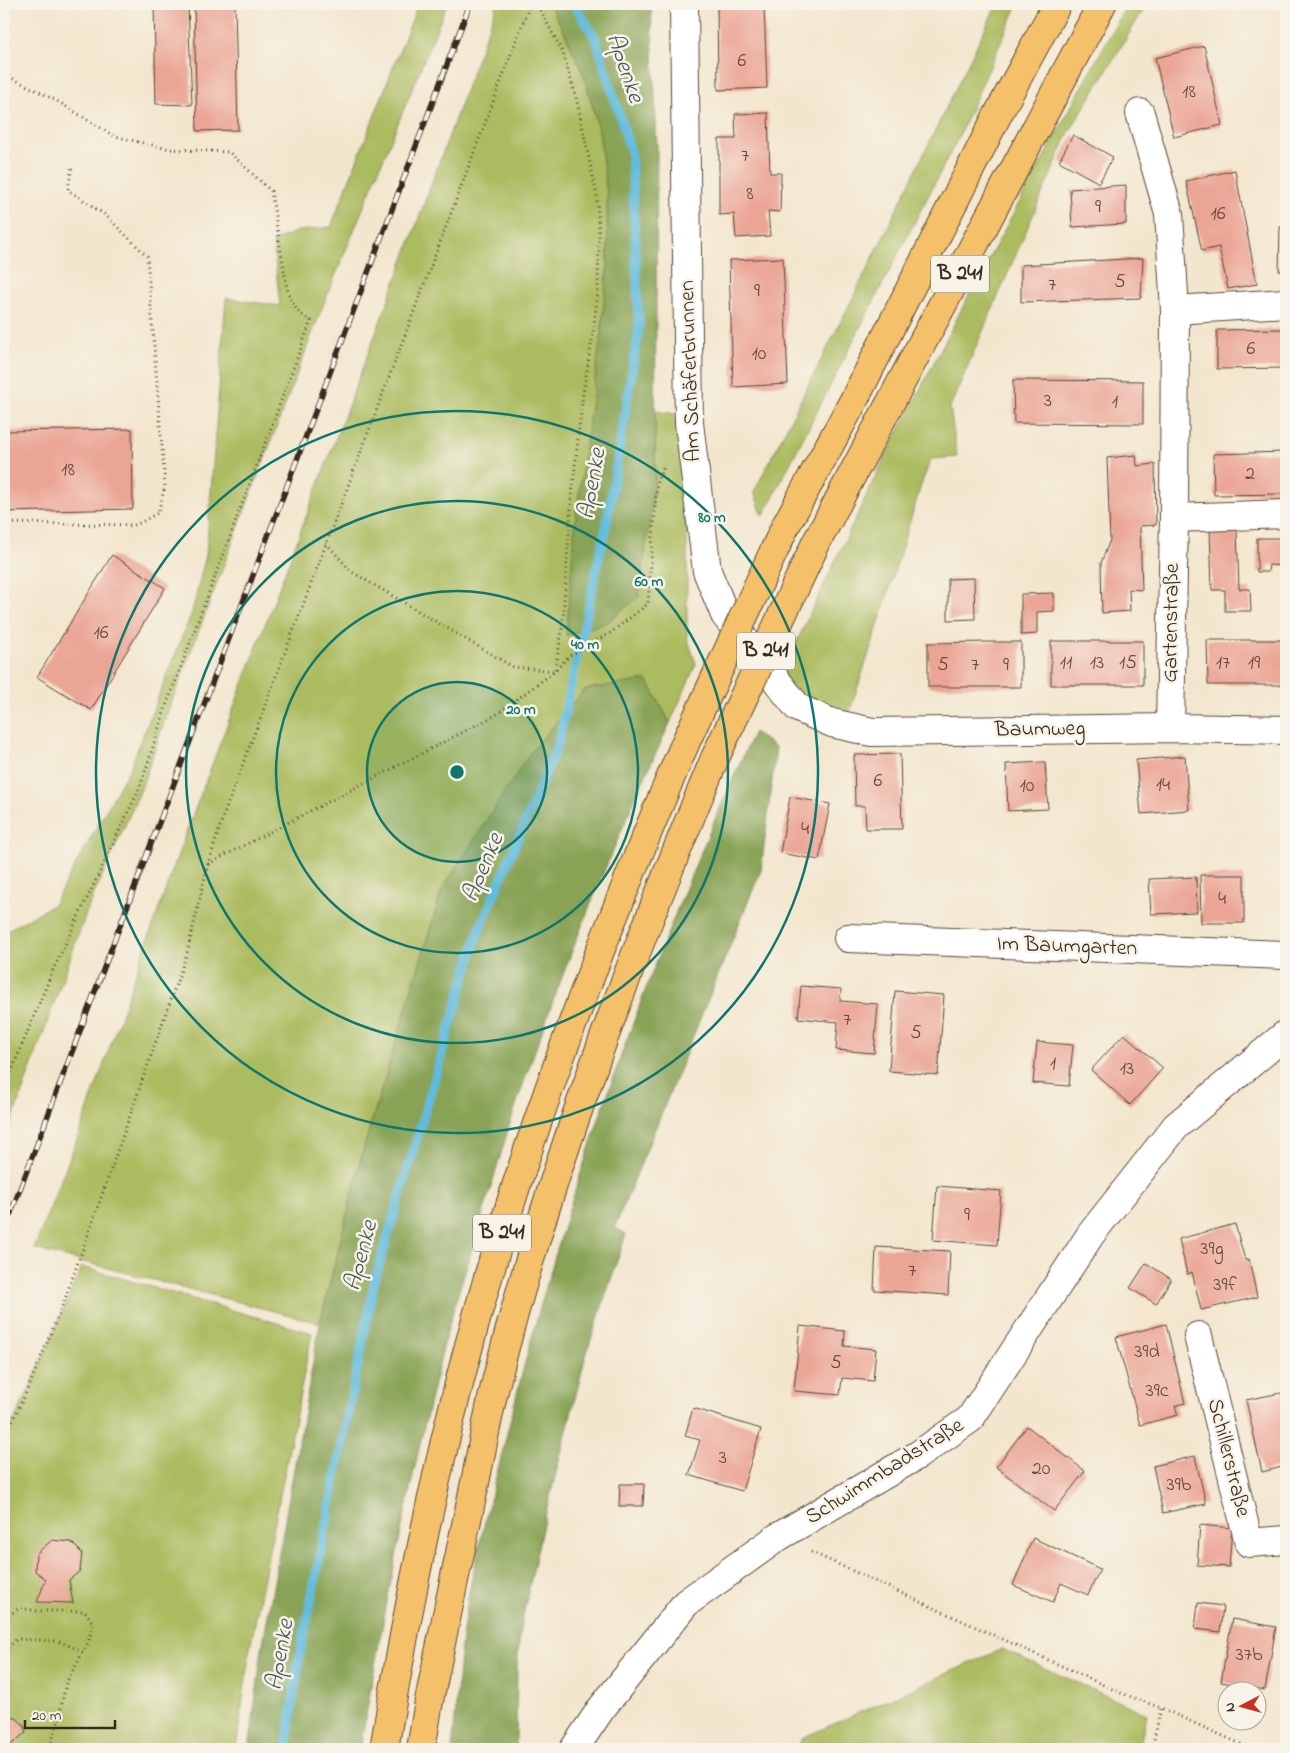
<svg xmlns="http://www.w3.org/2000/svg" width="1290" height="1753" viewBox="0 0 1290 1753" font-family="'Indie Flower',sans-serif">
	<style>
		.green { fill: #abbb5e; stroke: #73723e }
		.forest { fill: #88a355; stroke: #62663a }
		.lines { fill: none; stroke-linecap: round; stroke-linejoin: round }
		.stream { stroke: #60bcde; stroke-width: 9 }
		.building { fill: #eba595 }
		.minor-casing { stroke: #574638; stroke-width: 30 }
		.highway-casing { stroke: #574638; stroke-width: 30 }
		.path { stroke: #574638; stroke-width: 3; stroke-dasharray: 1 4; stroke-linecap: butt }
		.minor { stroke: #fff; stroke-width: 28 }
		.highway { stroke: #f4c16a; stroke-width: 28 }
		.rail-casing { stroke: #3b2a1e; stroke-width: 5.5 }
		.rail { stroke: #f7f3e8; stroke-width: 4; stroke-dasharray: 11; stroke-linecap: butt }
		.highway-bridge-casing { stroke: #574638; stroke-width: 30; stroke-linecap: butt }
		.highway-bridge { stroke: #f4c16a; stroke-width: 28 }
		.ring { fill: none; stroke: #0f766e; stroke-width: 2.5 }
		.labels { text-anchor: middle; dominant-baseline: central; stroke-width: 5; stroke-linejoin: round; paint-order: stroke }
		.number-label { font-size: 20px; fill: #67493c }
		.shield { fill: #f7f3e8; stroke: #73665b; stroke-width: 1 }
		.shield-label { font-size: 21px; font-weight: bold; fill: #3b2a1e }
		.street-label { font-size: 22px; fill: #3b2a1e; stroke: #f7f3e8 }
		.water-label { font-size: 24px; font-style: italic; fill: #465658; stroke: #f7f3e8 }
		.centre { fill: #0f766e; stroke: #f7f3e8; stroke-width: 2.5 }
		.ring-label { font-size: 15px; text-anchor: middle; font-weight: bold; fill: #0f766e; stroke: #f7f3e8; stroke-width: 5; stroke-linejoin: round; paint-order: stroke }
	</style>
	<rect width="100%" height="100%" fill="#f7f3e8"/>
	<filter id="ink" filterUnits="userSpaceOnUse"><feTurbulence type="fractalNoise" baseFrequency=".02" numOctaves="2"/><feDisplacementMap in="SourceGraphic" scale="10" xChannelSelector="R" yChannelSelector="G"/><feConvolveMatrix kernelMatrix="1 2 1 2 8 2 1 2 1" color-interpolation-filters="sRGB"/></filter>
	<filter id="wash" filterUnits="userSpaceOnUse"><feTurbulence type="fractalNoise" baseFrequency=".0096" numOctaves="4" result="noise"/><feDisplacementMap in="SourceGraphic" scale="20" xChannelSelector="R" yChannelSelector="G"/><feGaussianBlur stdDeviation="1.12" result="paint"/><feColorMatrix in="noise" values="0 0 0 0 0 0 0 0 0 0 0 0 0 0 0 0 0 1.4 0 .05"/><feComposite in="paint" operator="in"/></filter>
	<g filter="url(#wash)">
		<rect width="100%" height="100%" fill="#f3e6ce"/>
		<!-- green -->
		<g class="green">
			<path d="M418 4H447L320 313 167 714 141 789 88 908 4 1143V932L53 905 130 768 192 612 206 555 226 298 280 306 273 241 298 231 331 227Z"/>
			<path d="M497 4H549L563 29 585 78 599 131 607 194 608 261 601 335 639 596 655 479V411L675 414 687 443V637L696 664 670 723 647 680 442 890 364 1147 320 1323 34 1249 79 1134 180 849 404 259Z"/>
			<path d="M997 4H1018L958 138 763 516 754 492 868 268Z"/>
			<path d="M1127 4H1147L1068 134 950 407 957 457 931 459 921 485 876 632 847 719 809 704 780 677 881 465 968 297Z"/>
			<path d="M82 1267 312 1333 250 1648 236 1749H4V1441L30 1387Z"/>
			<path d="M1002 1649 1147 1714 1139 1749H797L802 1738Z"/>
		</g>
		<!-- forest -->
		<g class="forest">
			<path d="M549 4H651L657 145 655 479 639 596 608 622 566 636 575 523 601 335 608 261 607 194 599 131 585 78 563 29Z"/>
			<path d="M647 680 670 723C612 845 562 971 518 1099 506 1134 496 1171 485 1207 474 1245 461 1283 450 1321 413 1462 385 1606 360 1749H249L262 1649 320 1323 364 1147 442 890 529 754 585 689Z"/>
			<path d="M754 732 776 748 761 870 615 1227 626 1234 586 1355 544 1520 520 1630 517 1668 516 1749H452C457 1705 458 1660 465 1616 475 1556 491 1497 506 1438 564 1196 650 958 754 732Z"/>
		</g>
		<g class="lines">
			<!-- stream -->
			<path class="stream" d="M286 1749 299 1660 375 1279 478 933 558 744 606 527 639 329 631 152 596 39 574 4"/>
		</g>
		<g id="blocks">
			<!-- building -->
			<g class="building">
				<path d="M154 4H188L192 105 156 104Z"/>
				<path d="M194 4H235L238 130 197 131Z"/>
				<path d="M717 4H764L767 88 718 90Z"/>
				<path d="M1204 46 1222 125 1174 137 1155 58Z"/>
				<path d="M768 113 770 173H781L780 212 768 211 770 236 736 238 734 214 719 215V139H736L735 114Z"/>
				<path d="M1073 135 1113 157 1099 183 1059 161Z"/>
				<path d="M1235 170 1257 284 1228 289 1219 247 1202 251 1186 181Z"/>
				<path d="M1126 185V224L1072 227 1070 189Z"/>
				<path d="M1286 226V271H1279L1280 227Z"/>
				<path d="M783 258 788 384 733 387 729 260Z"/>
				<path d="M1143 258 1141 298 1021 302V265Z"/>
				<path d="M1286 329V368L1217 369V330Z"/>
				<path d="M1013 380 1143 381V424L1014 423Z"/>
				<path d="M132 429 133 509 4 512V431Z"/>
				<path d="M1286 452V494L1214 495 1213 454Z"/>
				<path d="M1136 455 1137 466 1155 464 1156 525 1140 526 1142 590 1129 589 1130 611 1102 613 1101 563 1110 540 1107 458Z"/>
				<path d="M1237 528 1239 589H1250L1251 611H1225V590H1212L1210 529Z"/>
				<path d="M1257 538H1286V566L1269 565 1268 572H1257Z"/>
				<path d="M112 555 165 588 91 710 37 677Z"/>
				<path d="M974 578 975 619 948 620V579Z"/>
				<path d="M1054 593V611L1037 612V634L1021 635V594Z"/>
				<path d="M1207 640H1286V685H1208Z"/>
				<rect x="1051" y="641" width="92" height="44"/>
				<path d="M990 642H1021V687H928V643Z"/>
				<path d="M900 754 902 829H866L865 806H855L854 755Z"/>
				<path d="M1185 756 1189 810 1141 814 1136 760Z"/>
				<path d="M1045 762 1048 809 1008 811 1006 764Z"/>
				<path d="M790 797 830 804 819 860 780 853Z"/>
				<path d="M1200 875H1244V923H1201Z"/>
				<path d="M1196 877 1197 912 1151 914 1149 879Z"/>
				<path d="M801 986 841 989 840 1001 878 1004 874 1053 836 1050 838 1022 798 1018Z"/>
				<path d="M895 991 944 995 938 1075 889 1071Z"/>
				<path d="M1124 1034 1163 1068 1130 1105 1091 1070Z"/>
				<path d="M1037 1042 1073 1045 1069 1086 1033 1083Z"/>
				<path d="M937 1186 1001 1191 997 1245 933 1240Z"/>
				<path d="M1235 1224 1245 1260 1249 1259 1257 1297 1201 1310 1192 1272 1187 1274 1179 1239Z"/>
				<path d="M876 1247 950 1251 948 1295 874 1290Z"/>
				<path d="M1146 1263 1171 1279 1156 1304 1130 1288Z"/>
				<path d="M1166 1324 1185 1403 1175 1406 1178 1415 1140 1425 1116 1337Z"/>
				<path d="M800 1326 845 1331 844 1346 876 1349 873 1381 842 1378 840 1395 794 1391Z"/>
				<path d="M1286 1392V1466L1262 1472 1246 1400Z"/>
				<path d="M693 1408 761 1429 742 1491 689 1475 700 1440 685 1436Z"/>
				<path d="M1027 1426 1085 1471 1054 1511 996 1467Z"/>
				<path d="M1195 1456 1206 1504 1163 1513 1153 1466Z"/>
				<path d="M620 1484H644L643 1506H619Z"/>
				<path d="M1200 1525 1232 1528 1229 1567 1197 1565Z"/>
				<path d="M1033 1538 1100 1569 1088 1595 1061 1583 1053 1602 1013 1585Z"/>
				<path d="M52 1540 71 1542 82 1553 80 1571 69 1580 73 1603 37 1602 46 1579 35 1571 36 1554Z"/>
				<path d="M4 1544H5L8 1583 4 1584Z"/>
				<path d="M1198 1603 1223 1606 1220 1632 1195 1629Z"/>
				<path d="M1232 1619 1276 1627 1265 1690 1221 1682Z"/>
				<path d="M6 1717 16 1718 24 1725 26 1732 11 1745 4 1744V1718Z"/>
			</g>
		</g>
	</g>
	<g filter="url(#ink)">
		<use href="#blocks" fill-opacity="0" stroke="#574638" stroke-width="1"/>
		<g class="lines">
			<!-- minor casing -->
			<g class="minor-casing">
				<g id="minor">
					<path d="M684 4 689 423 707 571 725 615 798 708 832 723 872 732 1170 728 1286 730"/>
					<path d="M1140 113 1169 214 1175 310 1174 518 1170 728"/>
					<path d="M1175 310 1286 303"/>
					<path d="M1174 518 1286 514"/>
					<path d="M848 938 1286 955"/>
					<path d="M1198 1336 1249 1543 1286 1540"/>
					<path d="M574 1749 601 1709 686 1603 778 1537 918 1455 970 1419 1091 1234 1176 1126 1286 1034"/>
				</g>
			</g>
			<!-- highway casing -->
			<g class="highway-casing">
				<g id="highway">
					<path d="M785 527 853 402 997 116 1057 4"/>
					<path d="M816 543 1102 4"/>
					<path d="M384 1749C410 1592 442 1435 487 1281 541 1095 611 915 688 737"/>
					<path d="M421 1749 429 1701C444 1627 460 1552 476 1478 482 1447 488 1416 495 1386 549 1170 629 963 715 758"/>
				</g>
			</g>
			<!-- path -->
			<g class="path">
				<path d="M4 74 57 101 114 136 169 149 229 152 271 191 287 288C292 305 296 312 311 321L165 709 140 787 53 970 4 1089"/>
				<path d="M4 523 136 525 158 513 165 486 147 256 104 214 68 190 72 166"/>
				<path d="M326 543 352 572 513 667 555 671 569 656 610 633 648 604 657 480 664 467"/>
				<path d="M208 864 496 715 555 671 562 630 572 494 583 393 593 335 598 289 599 236 597 196 576 97 563 53 537 4"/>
				<path d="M4 1439 30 1384 65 1299 96 1212 187 953 208 864 224 814 530 4"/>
				<path d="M811 1552 1121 1693 1161 1708 1252 1749"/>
				<path d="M4 1618 20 1608 37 1611H85L93 1623 88 1643 66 1683 58 1723 49 1749"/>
				<path d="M4 1651 17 1639 57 1641 83 1651"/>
				<path d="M1152 1749 1161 1708"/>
			</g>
			<!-- minor -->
			<use href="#minor" class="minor"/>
			<!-- highway -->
			<use href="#highway" class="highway"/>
			<!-- rail casing -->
			<g class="rail-casing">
				<path id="rail" d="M4 1231 470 4"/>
			</g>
			<!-- rail -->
			<use href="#rail" class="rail"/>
			<!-- highway-bridge casing -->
			<g class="highway-bridge-casing">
				<g id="highway-bridge">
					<path d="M688 737 785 527"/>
					<path d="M715 758 816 543"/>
				</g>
			</g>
			<!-- highway-bridge -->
			<use href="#highway-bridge" class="highway-bridge"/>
		</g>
	</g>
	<!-- distance rings -->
	<circle cx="457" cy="772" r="90" fill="#0f766e" fill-opacity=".12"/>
	<g class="ring">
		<circle cx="457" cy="772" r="90"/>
		<circle cx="457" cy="772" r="181"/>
		<circle cx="457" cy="772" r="271"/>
		<circle cx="457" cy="772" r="361"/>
	</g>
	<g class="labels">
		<!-- number labels -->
		<g class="number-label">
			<text x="742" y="61">6</text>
			<text x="1189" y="92">18</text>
			<text x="745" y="156">7</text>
			<text x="750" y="194">8</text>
			<text x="1098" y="207">9</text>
			<text x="1218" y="214">16</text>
			<text x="1120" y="282">5</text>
			<text x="1052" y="285">7</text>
			<text x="757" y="291">9</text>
			<text x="1251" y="349">6</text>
			<text x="759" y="354">10</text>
			<text x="1048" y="401">3</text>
			<text x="1115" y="402">1</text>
			<text x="68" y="470">18</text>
			<text x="1250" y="474">2</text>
			<text x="101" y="633">16</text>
			<text x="1066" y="663">11</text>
			<text x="1097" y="663">13</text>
			<text x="1128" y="663">15</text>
			<text x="1223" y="663">17</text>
			<text x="1254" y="663">19</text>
			<text x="943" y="665">5</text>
			<text x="975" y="665">7</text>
			<text x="1006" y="665">9</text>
			<text x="878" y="781">6</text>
			<text x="1163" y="785">14</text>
			<text x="1027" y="786">10</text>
			<text x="805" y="829">4</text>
			<text x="1222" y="899">4</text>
			<text x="847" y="1020">7</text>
			<text x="916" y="1033">5</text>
			<text x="1053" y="1064">1</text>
			<text x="1127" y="1069">13</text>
			<text x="967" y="1215">9</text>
			<text x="1212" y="1249">39g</text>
			<text x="912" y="1271">7</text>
			<text x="1225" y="1285">39f</text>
			<text x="1147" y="1352">39d</text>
			<text x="836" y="1363">5</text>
			<text x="1157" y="1391">39c</text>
			<text x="723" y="1458">3</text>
			<text x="1041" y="1469">20</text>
			<text x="1179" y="1485">39b</text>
			<text x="1249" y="1655">37b</text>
		</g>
		<!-- shield labels -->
		<g class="shield">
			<rect x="931" y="255.5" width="58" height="37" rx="4"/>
			<rect x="737" y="632.5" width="58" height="37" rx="4"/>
			<rect x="473" y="1214.5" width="58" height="37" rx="4"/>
		</g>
		<g class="shield-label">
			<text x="960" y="274">B 241</text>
			<text x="766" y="651">B 241</text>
			<text x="502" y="1233">B 241</text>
		</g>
		<!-- street labels -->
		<g class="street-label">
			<text transform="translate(691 371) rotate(-92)">Am Schäferbrunnen</text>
			<text transform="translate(1172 623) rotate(-89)">Gartenstraße</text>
			<text transform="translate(1040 730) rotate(-1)">Baumweg</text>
			<text transform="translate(1067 947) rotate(2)">Im Baumgarten</text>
			<text transform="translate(1228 1458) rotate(76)">Schillerstraße</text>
			<text transform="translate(885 1472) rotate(-32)">Schwimmbadstraße</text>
		</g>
		<!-- water labels -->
		<g class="water-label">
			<text transform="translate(624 68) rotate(71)">Apenke</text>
			<text transform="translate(593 484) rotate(-80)">Apenke</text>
			<text transform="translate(484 868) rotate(-67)">Apenke</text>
			<text transform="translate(362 1256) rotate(-75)">Apenke</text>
			<text transform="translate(281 1655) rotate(-80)">Apenke</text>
		</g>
	</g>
	<circle cx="457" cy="772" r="8" class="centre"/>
	<g class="ring-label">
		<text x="712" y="522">80 m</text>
		<text x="649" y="586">60 m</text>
		<text x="585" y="649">40 m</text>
		<text x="521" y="714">20 m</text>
	</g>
	<!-- margin -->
	<rect width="1290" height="1753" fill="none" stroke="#f7f3e8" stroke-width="20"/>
	<!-- north arrow -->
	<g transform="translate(1242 1706) rotate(264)"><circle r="24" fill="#f7f3e8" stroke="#aca397"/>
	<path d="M0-4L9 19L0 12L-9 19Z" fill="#c8321e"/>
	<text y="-8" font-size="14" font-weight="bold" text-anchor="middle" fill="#3b2a1e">N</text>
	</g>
	<!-- scale -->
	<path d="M25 1720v8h90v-8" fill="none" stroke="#3b2a1e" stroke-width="2.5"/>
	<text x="32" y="1720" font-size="15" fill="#3b2a1e" stroke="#f7f3e8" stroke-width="4" paint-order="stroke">20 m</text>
</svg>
